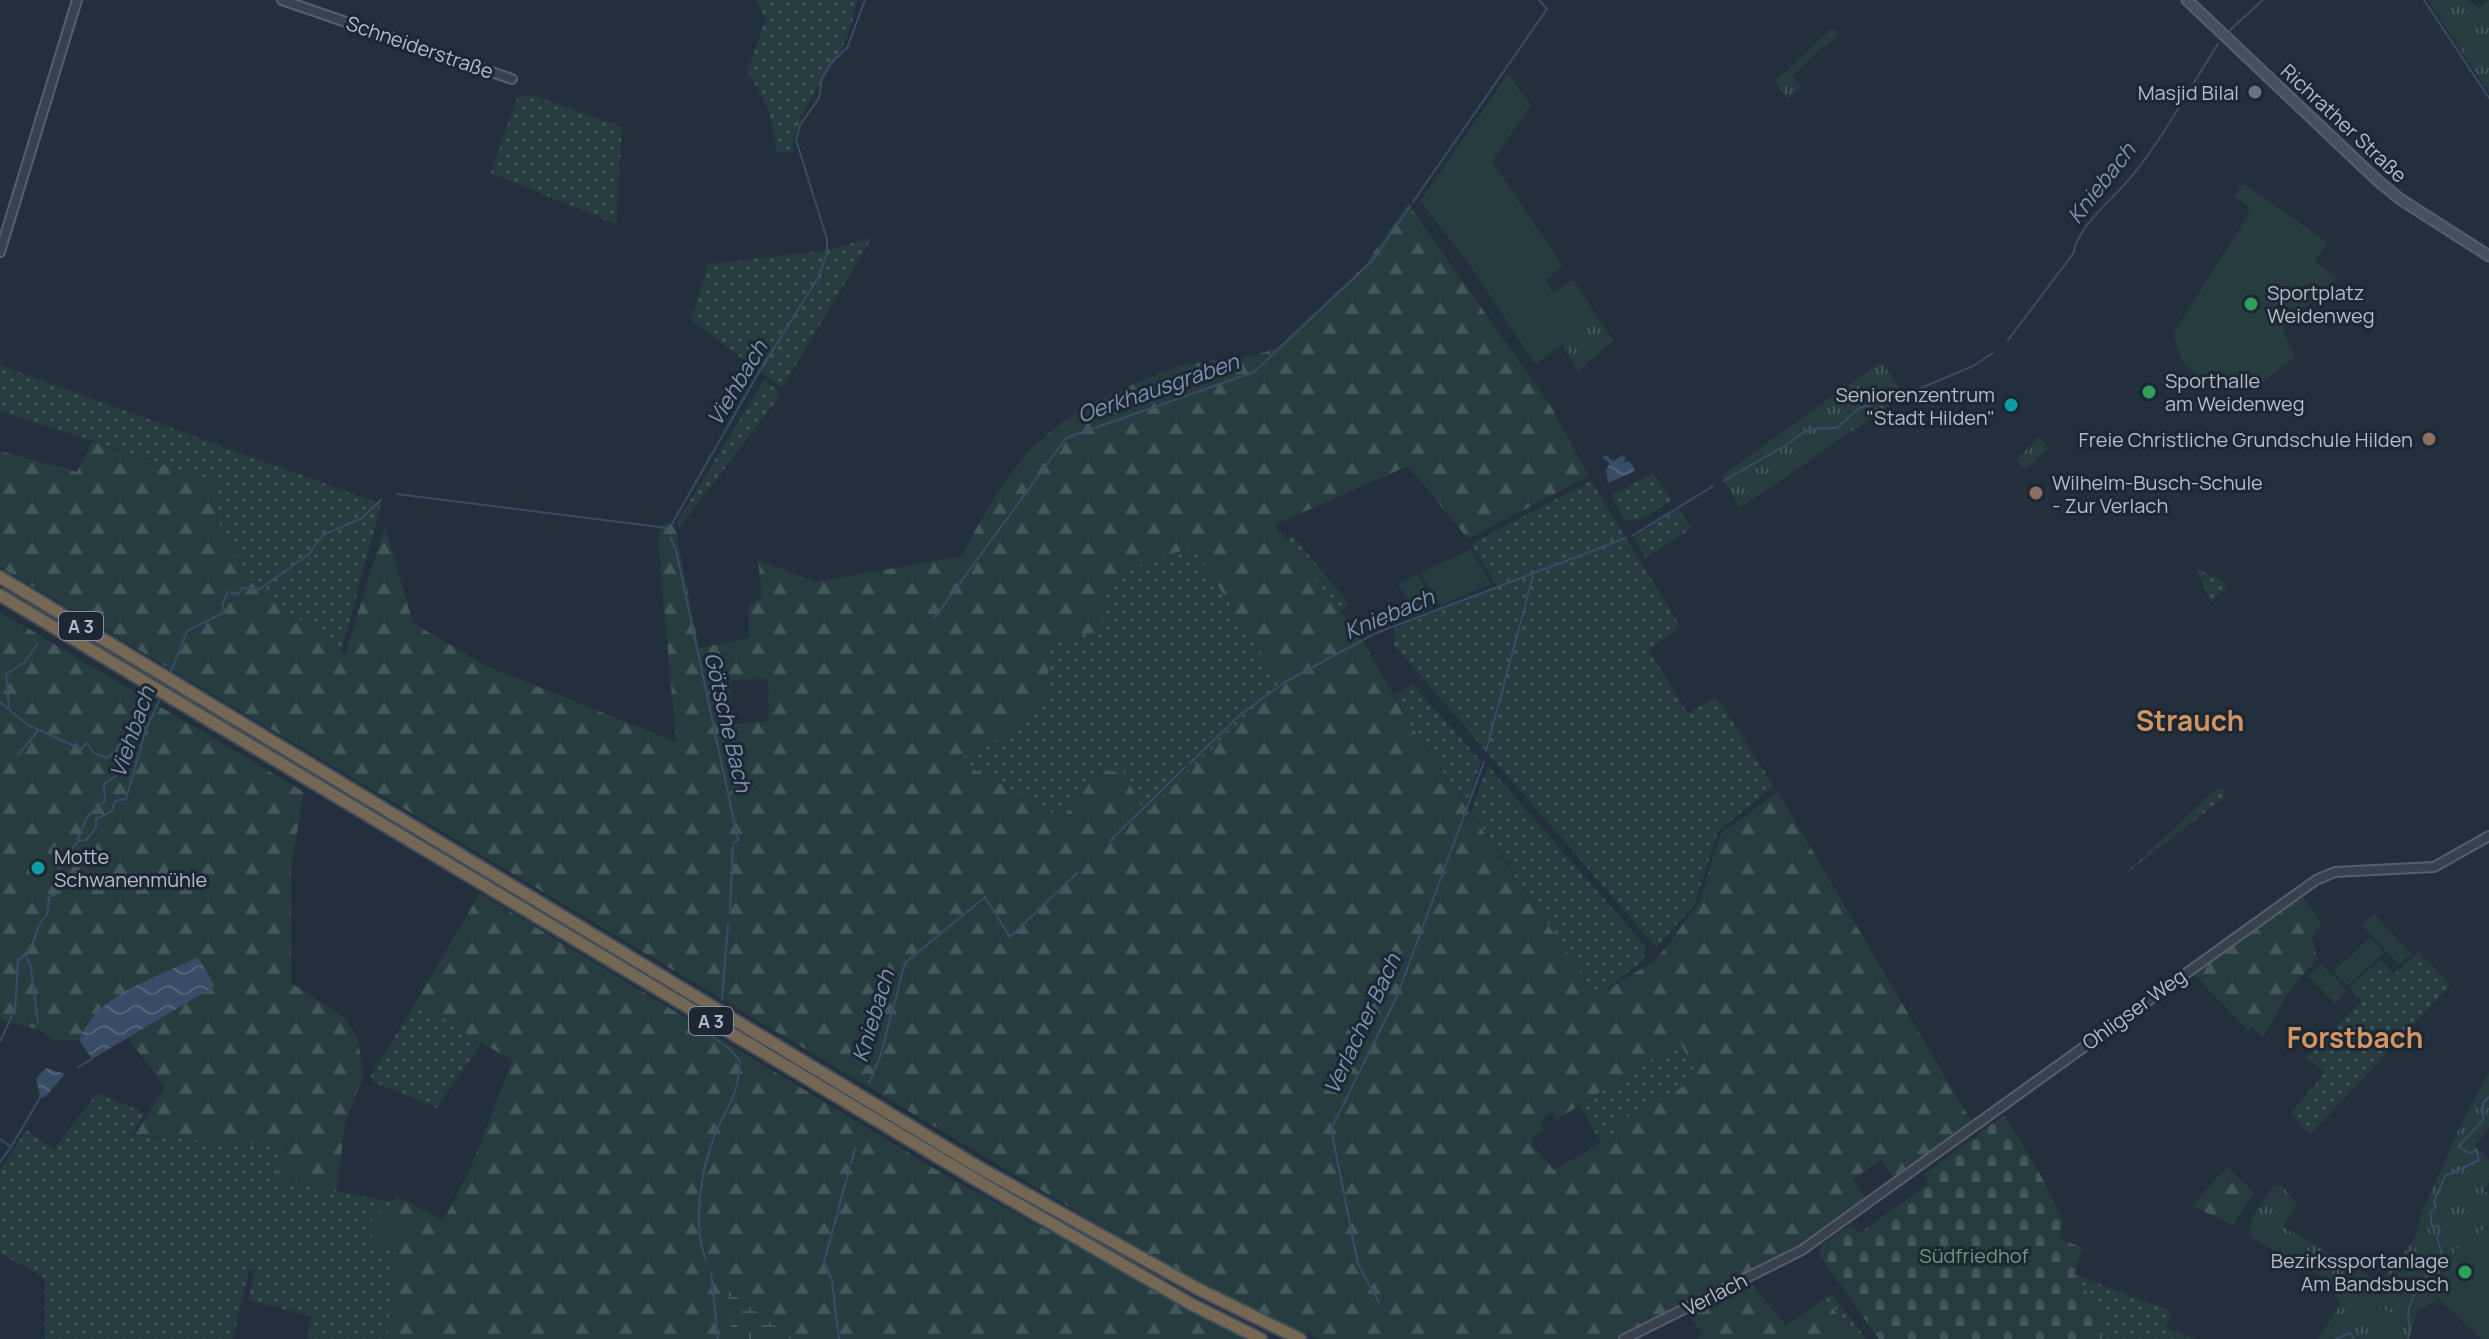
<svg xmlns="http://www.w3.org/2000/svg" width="2489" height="1339" viewBox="0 0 2489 1339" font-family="Manrope,sans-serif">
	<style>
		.grass { fill: url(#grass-dots) }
		.forest { fill: url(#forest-firs); fill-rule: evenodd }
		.wetland { fill: url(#wetland-marsh) }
		.cemetery { fill: url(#cemetery-stones) }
		.park { fill: url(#park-tufts) }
		.garden { fill: #263c3f }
		.water { fill: url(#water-waves) }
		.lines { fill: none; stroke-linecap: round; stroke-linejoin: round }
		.stream { stroke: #394c67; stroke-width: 2 }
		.tertiary-casing { stroke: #565f6c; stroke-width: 12 }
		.secondary-casing { stroke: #565f6c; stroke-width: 13 }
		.motorway-casing { stroke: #434c59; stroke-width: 15 }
		.tertiary { stroke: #38414e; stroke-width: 8 }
		.secondary { stroke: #465061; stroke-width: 9 }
		.motorway { stroke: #746855; stroke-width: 11 }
		.worship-dot { fill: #6b7280; stroke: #1d2633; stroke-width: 3 }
		.leisure-dot { fill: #2e9e5b; stroke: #1d2633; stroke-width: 3 }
		.culture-dot { fill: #0f9aa8; stroke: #1d2633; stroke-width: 3 }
		.education-dot { fill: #8d6e63; stroke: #1d2633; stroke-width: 3 }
		.labels { text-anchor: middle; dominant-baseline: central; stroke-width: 6; stroke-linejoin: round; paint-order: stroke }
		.shield { fill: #1d2633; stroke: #878f9c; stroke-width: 2 }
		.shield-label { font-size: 18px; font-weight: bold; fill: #b4bcc9 }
		.street-label { font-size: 20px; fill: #b4bcc9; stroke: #1d2633 }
		.poi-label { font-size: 20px; fill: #b4bcc9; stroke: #1d2633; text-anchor: end }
		.park-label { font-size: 20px; fill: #6b9a76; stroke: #1d2633 }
		.water-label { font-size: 22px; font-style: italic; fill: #7c92b1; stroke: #1d2633 }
		.district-label { font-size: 28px; font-weight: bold; fill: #d59563; stroke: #1d2633 }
	</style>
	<defs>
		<pattern id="grass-dots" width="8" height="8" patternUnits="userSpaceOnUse" patternTransform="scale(2)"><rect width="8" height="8" fill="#263c3f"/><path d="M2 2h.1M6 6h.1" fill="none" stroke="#435659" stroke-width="1.8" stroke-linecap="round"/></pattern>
		<pattern id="forest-firs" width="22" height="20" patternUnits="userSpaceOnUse" patternTransform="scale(2)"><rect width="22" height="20" fill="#263c3f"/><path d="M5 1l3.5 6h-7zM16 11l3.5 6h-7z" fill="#435659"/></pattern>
		<pattern id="wetland-marsh" width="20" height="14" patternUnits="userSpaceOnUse" patternTransform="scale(2)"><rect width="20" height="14" fill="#263c3f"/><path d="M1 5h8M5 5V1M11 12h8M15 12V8" fill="none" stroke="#435659"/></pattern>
		<pattern id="cemetery-stones" width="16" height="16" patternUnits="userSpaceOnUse" patternTransform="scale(2)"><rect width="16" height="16" fill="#263c3f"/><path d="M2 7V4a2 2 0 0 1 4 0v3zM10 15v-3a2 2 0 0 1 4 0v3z" fill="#435659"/></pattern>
		<pattern id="park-tufts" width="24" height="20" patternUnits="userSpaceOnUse" patternTransform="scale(2)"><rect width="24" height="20" fill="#263c3f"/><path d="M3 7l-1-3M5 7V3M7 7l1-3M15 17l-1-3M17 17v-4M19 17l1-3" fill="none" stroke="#435659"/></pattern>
		<pattern id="water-waves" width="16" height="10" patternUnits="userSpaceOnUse" patternTransform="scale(2)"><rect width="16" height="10" fill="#394c67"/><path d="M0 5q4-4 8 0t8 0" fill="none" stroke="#53647b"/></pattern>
	</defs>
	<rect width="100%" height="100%" fill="#242f3e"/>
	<!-- grass -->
	<g class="grass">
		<path d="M755 0H857C854 12 852 26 847 37 832 74 792 113 793 152H776C774 123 766 96 747 73L766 18Z"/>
		<path d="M533 95 622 127 616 224 491 173 517 98Z"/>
		<path d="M872 238 782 388 691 320 708 264 823 251Z"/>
		<path d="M0 365 381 504 341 652 250 581 216 517 220 482 0 411Z"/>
		<path d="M764 380 777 390 778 398 679 528 677 522Z"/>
		<path d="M1653 473 1672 500 1642 519 1625 521 1611 496Z"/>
		<path d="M1591 481 1680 626 1649 650 1688 714 1716 697 1774 786 1718 831 1694 905 1656 947 1394 645 1395 629 1497 586 1471 544Z"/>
		<path d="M1678 509 1692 528 1646 558 1634 538Z"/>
		<path d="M1292 535 1349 604 1340 611 1285 540Z"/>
		<path d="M1193 547 1280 682 1145 815 1098 772 1064 819 955 760 1013 732 1048 691 1050 640 1099 632 1105 587 1138 565Z"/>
		<path d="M2196 568 2225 583V589L2211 602Z"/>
		<path d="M1412 684 1481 761 1466 804 1413 729 1395 695Z"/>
		<path d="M1488 766 1646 947 1643 960 1597 997 1471 811Z"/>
		<path d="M2218 787 2225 791 2223 798 2121 878Z"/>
		<path d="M2419 952 2450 985 2310 1135 2291 1113 2325 1073 2306 1057 2362 1001 2349 987 2381 960 2394 974Z"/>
		<path d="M416 1002 483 1040 437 1108 374 1082 371 1076Z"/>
		<path d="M1680 1041 1698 1078 1620 1121 1613 1136 1599 1139 1580 1106Z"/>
		<path d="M97 1093 145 1113 132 1135 284 1147 277 1181 395 1202 388 1339H308L311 1316 248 1300 255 1270 249 1269 233 1339H45V1278L0 1253V1171L26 1130 54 1149Z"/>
		<path d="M2074 1274 2171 1311 2166 1328 2197 1339H2102L2104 1318Z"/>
		<path d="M1832 1294 1866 1339H1856L1825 1298Z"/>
	</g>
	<!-- forest -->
	<g class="forest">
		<path d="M1408 204 1550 405 1589 476 1468 539 1408 466 1274 525 1359 635 1413 729 1597 996 1653 962 1668 945 1701 899 1720 834 1778 792 1971 1121 1894 1179 1881 1160 1853 1179 1865 1198 1799 1247 1745 1276 1786 1326 1825 1298 1856 1339H1696L1703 1334 1687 1312 1634 1339H1321L1276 1321 1156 1259 0 567V451L77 472 92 442 220 482 216 518 250 581 345 655 385 526 413 623 486 666 676 742 658 539 663 522 675 527 699 648 749 638V605L762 596 758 560 816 582 962 556C1009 464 1044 418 1142 381 1157 375 1173 367 1189 364 1219 357 1252 361 1279 346L1364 266ZM1193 547 1280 682 1145 814 1123 771 1098 772 1064 819 956 760 1013 732 1048 691 1050 640 1100 632 1105 587 1138 565ZM768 679 769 721 730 724 731 680ZM1680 1042 1698 1078 1620 1121 1613 1136 1599 1139 1601 1143 1554 1170 1533 1146 1532 1137 1544 1131 1540 1121 1551 1112 1556 1120Z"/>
		<path d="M0 612 304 792 291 868V983L344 1017 358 1038 363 1078 346 1119 336 1192 277 1181 283 1147 135 1135 165 1087 128 1038 215 986 198 957 86 1022 79 1040H53L41 1030 0 1020Z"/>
		<path d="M480 893 950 1178 1249 1339H388L395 1195 443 1221 471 1168 512 1061 416 1002Z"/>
		<path d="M2303 897 2321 923 2312 937 2317 959 2289 991 2263 1038 2252 1027 2248 1031 2194 974Z"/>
		<path d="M2227 1167 2254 1192 2233 1225 2192 1206Z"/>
	</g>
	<!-- wetland -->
	<path class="wetland" d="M728 1290 793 1339H732Z"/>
	<!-- cemetery -->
	<path class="cemetery" d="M2004 1115 2039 1172 2063 1220 2059 1240 2083 1247 2074 1274 2104 1318 2102 1339H1879L1820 1256 1822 1244 1850 1225 1860 1233 1930 1183 1924 1174Z"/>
	<!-- park -->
	<g class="park">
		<path d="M2428 0H2467L2480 8 2489 0V93Z"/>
		<path d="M1832 28 1838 34 1792 76 1801 86 1787 99 1775 81Z"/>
		<path d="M1599 319 1613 340 1578 372 1562 344Z"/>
		<path d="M1878 364 1884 365 1901 390 1899 399 1740 508 1721 476Z"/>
		<path d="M2039 437 2048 448 2025 470 2016 460Z"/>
		<path d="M2489 1072V1127L2475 1147 2489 1160V1182L2484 1190 2489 1194V1226L2457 1249 2433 1287 2437 1301 2417 1311 2409 1339H2318L2340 1305 2329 1281 2249 1236 2253 1216 2273 1186 2280 1185 2297 1202 2283 1227 2380 1282 2414 1240 2422 1212 2465 1116Z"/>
	</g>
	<!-- garden -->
	<g class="garden">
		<path d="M1508 74 1531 105 1492 162 1563 266 1546 280 1553 293 1573 279 1599 319 1535 364 1467 261 1420 201Z"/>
		<path d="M2243 183 2327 242 2315 262 2337 278 2282 329 2295 356 2253 391C2214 384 2178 379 2174 332L2247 217 2250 207 2234 197Z"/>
		<path d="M1471 549 1491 584 1441 605 1420 573Z"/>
		<path d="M1417 574 1437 605 1418 615 1398 584Z"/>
		<path d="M2374 914 2411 954 2399 965 2362 925Z"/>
		<path d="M2370 938 2384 953 2347 986 2333 971Z"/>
		<path d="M2322 964 2347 991 2334 1003 2308 976Z"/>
		<path d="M372 1211 394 1212 392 1248 372 1247Z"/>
		<path d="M2489 1226V1339H2482L2432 1293 2457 1249Z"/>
		<path d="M2376 1307 2397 1314 2390 1339 2367 1337Z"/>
	</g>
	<!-- water -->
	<g class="water">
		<path d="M1606 455 1613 461 1623 455 1626 459 1623 463 1630 461 1635 471 1608 483 1606 470 1610 463 1602 458Z"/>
		<path d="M198 957 215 986 92 1059 79 1040C95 995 158 977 198 957Z"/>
		<path d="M46 1068 65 1074 45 1097H40L36 1079Z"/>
	</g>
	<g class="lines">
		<!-- stream -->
		<g class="stream">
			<path d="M2424 0 2489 98"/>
			<path d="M2230 30 2263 0"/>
			<path d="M1413 202 1547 9 1539 0"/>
			<path d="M2008 340 2073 254C2079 226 2106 205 2124 185 2158 148 2190 87 2218 44"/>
			<path d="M1914 391 1973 366 1993 353"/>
			<path d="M1724 481 1791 442C1805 427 1818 428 1837 428L1859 408 1895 398"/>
			<path d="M397 494 667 528 672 524 756 377 818 278 827 253V239L796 140 800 125 819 98 822 78 832 62 847 48 865 0"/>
			<path d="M1632 536 1713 486"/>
			<path d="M670 537 676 550 738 840 733 844 730 913"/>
			<path d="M935 617 1066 438 1254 372 1372 261 1410 206"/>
			<path d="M170 674 187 631 225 612 222 605 228 592 238 594 243 588 260 589 309 554 323 535 362 518 381 500"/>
			<path d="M0 702 28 725 81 749 87 743 94 753 107 758 130 741 131 727 136 723 146 729"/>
			<path d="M9 707 6 674 25 662 37 644"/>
			<path d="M1486 751 1533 576"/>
			<path d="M18 755 38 731"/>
			<path d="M1190 763 1240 715 1285 682 1374 634 1626 538"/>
			<path d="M78 839 87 817 105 801 104 784 116 776 117 754"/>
			<path d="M1110 841 1185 767"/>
			<path d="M26 955 31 968 38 1023"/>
			<path d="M722 1000 728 924"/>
			<path d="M704 1031 731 1050 740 1061C738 1100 727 1103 714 1137 701 1171 692 1224 706 1260"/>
			<path d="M0 1041 15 1010 18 960C40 945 32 928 47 915L49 897 60 892C52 868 64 858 78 841L86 840 96 828V819L112 811 115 801 126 799 146 729 162 695"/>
			<path d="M78 1067 92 1059"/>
			<path d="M869 1083 880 1057 905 963 985 897 1010 937 1078 872"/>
			<path d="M0 1139 11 1147 0 1162"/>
			<path d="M11 1147 41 1096"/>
			<path d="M851 1164 855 1148"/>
			<path d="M711 1272 718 1339"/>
			<path d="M1379 1302 1358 1264 1331 1129 1397 996 1484 762"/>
			<path d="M839 1339 832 1281 824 1262 850 1167"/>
			<path d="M2336 1339 2350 1333 2354 1339"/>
			<path d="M2408 1339C2412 1328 2406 1318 2409 1308 2416 1285 2430 1273 2442 1254L2437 1238 2439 1226H2432L2430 1213 2436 1207 2434 1201 2445 1176 2479 1160 2476 1151 2469 1153 2458 1147 2483 1120V1103L2489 1097"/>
		</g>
		<!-- tertiary casing -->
		<g class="tertiary-casing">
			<g id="tertiary">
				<path d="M282 0 512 79"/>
				<path d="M0 252 77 0"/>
				<path d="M1624 1339 1802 1250 2316 880 2335 872 2434 867 2489 836"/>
			</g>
		</g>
		<!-- secondary casing -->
		<g class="secondary-casing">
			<path id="secondary" d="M2187 0 2377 180 2400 199 2489 256"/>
		</g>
		<!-- motorway casing -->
		<g class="motorway-casing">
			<g id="motorway">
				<path d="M0 577 980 1168 1198 1289 1300 1339"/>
				<path d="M0 595 973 1178 1191 1304 1261 1339"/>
			</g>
		</g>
		<!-- tertiary -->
		<use href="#tertiary" class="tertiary"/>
		<!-- secondary -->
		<use href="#secondary" class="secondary"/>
		<!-- motorway -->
		<use href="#motorway" class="motorway"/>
	</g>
	<!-- markers -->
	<circle class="worship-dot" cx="2255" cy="92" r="8"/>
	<g class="leisure-dot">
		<circle cx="2251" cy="304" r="8"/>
		<circle cx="2149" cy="392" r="8"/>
		<circle cx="2465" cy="1272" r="8"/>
	</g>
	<g class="culture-dot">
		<circle cx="2011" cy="405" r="8"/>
		<circle cx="38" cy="868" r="8"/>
	</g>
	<g class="education-dot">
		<circle cx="2429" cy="439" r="8"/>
		<circle cx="2036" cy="493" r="8"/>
	</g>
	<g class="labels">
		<!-- shield labels -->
		<g class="shield">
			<rect x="59" y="612" width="44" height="28" rx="6"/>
			<rect x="689" y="1007" width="44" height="28" rx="6"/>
		</g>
		<g class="shield-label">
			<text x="81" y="626">A 3</text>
			<text x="711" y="1021">A 3</text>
		</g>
		<!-- street labels -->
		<g class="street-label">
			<text transform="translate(420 47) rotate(19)">Schneiderstraße</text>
			<text transform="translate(2344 123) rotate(43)">Richrather Straße</text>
			<text transform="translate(2134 1009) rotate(-36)">Ohligser Weg</text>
			<text transform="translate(1715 1294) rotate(-27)">Verlach</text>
		</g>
		<!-- poi labels -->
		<g class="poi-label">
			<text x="2239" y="92">Masjid Bilal</text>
			<text x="2267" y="292" text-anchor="start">Sportplatz<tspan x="2267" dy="23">Weidenweg</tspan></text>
			<text x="2165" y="380" text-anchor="start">Sporthalle<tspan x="2165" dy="23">am Weidenweg</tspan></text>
			<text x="1995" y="394">Seniorenzentrum<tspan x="1995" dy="23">"Stadt Hilden"</tspan></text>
			<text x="2413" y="439">Freie Christliche Grundschule Hilden</text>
			<text x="2052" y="482" text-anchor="start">Wilhelm-Busch-Schule<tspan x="2052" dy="23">- Zur Verlach</tspan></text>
			<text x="54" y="856" text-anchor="start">Motte<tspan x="54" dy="23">Schwanenmühle</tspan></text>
			<text x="2449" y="1260">Bezirkssportanlage<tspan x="2449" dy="23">Am Bandsbusch</tspan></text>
		</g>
		<!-- park labels -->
		<g class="park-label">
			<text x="1974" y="1255">Südfriedhof</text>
		</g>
		<!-- water labels -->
		<g class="water-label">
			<text transform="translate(2101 183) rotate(-52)">Kniebach</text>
			<text transform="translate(737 383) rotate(-59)">Viehbach</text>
			<text transform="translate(1158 388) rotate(-19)">Oerkhausgraben</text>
			<text transform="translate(1389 614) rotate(-23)">Kniebach</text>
			<text transform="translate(728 722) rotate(77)">Götsche Bach</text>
			<text transform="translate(132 732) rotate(-71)">Viehbach</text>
			<text transform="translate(873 1016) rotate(-73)">Kniebach</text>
			<text transform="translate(1362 1024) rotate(-65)">Verlacher Bach</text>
		</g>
		<!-- district labels -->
		<g class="district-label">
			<text x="2190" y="720">Strauch</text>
			<text x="2355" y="1037">Forstbach</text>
		</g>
	</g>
</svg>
